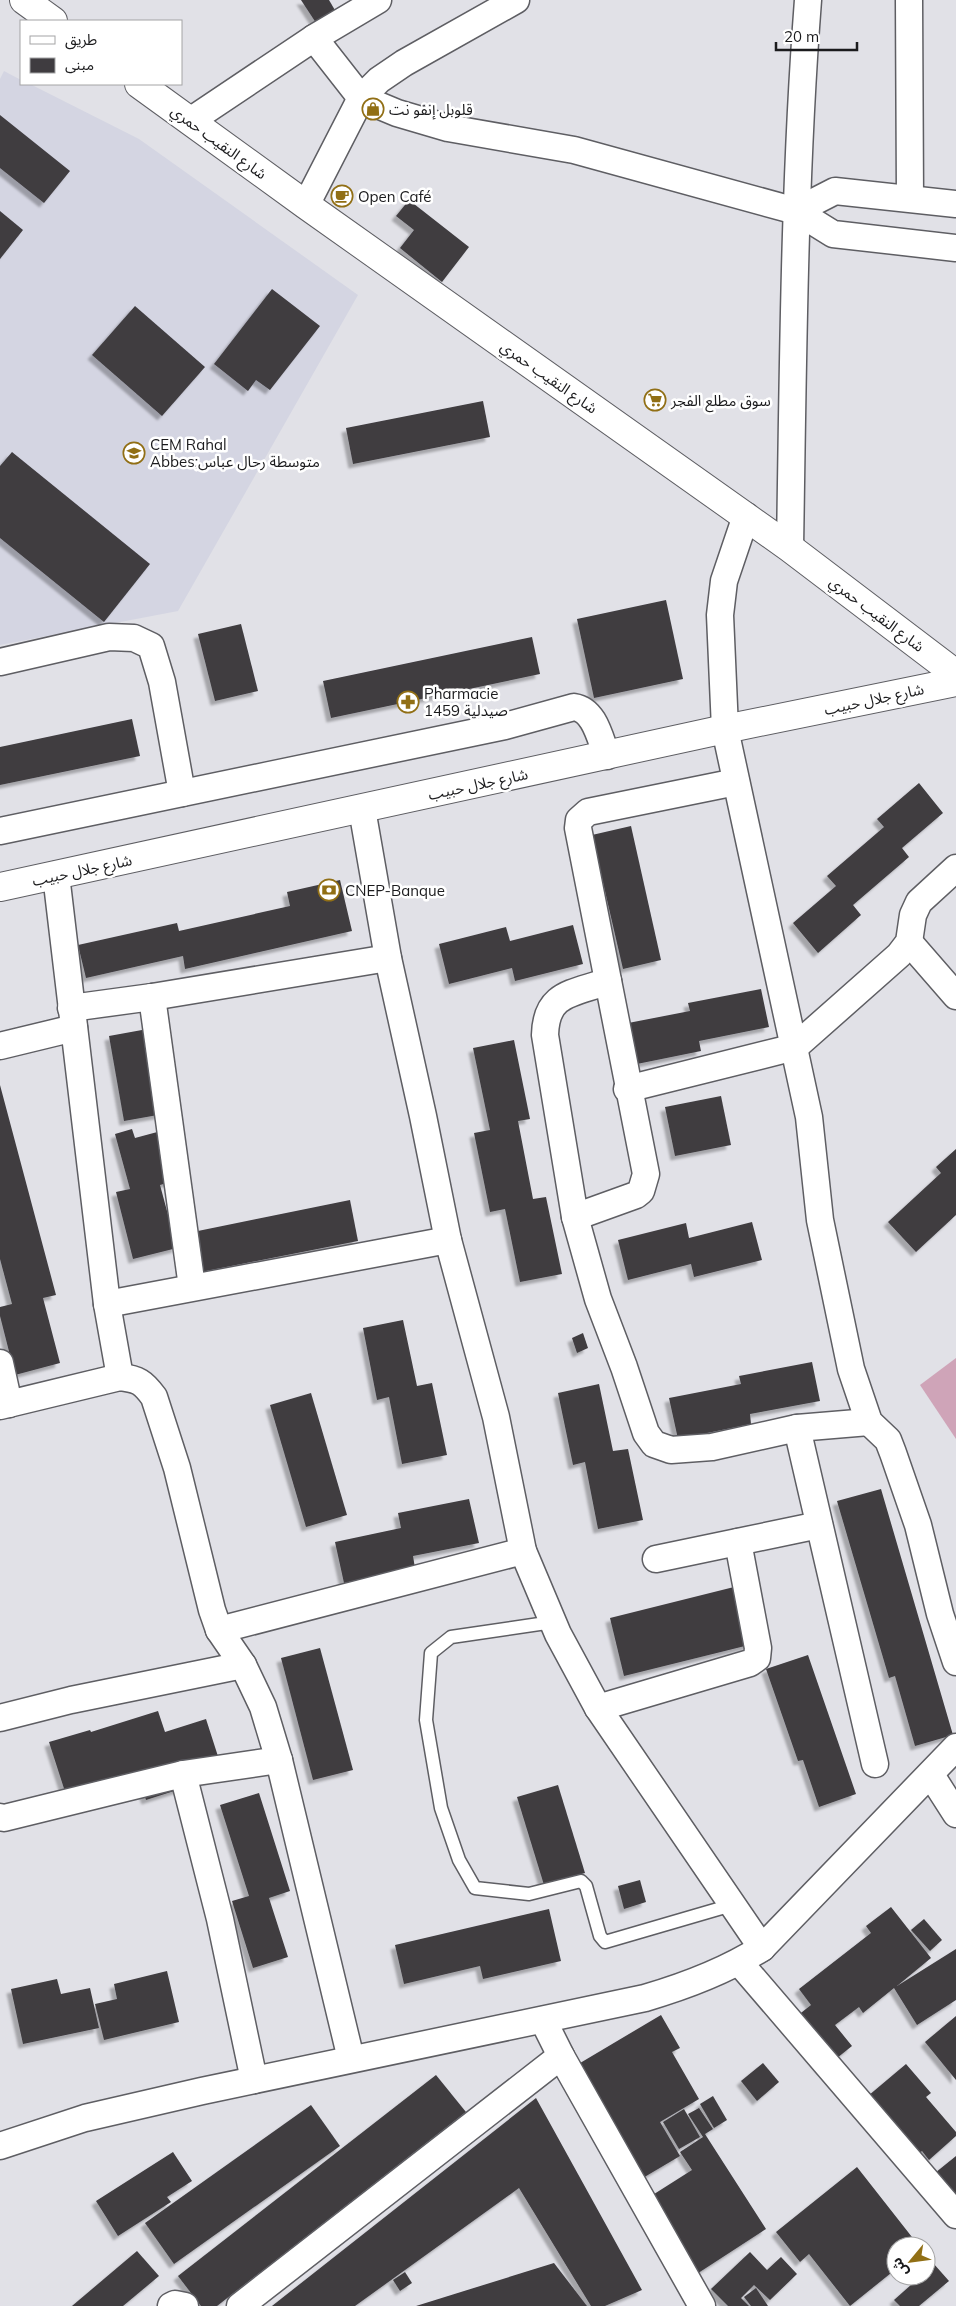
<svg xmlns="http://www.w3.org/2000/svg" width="956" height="2306" viewBox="0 0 956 2306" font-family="Mulish,'Noto Sans Arabic',sans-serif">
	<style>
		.built { fill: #d4d5e2 }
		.green { fill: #cfa4b8 }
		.building { fill: #3f3c40; filter: url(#shadow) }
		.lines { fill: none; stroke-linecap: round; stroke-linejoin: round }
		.service-casing { stroke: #5e5e63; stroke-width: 15 }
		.minor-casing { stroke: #5e5e63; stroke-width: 29 }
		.tertiary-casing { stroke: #5e5e63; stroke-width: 30 }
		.secondary-casing { stroke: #5e5e63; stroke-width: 30 }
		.service { stroke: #fff; stroke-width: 12 }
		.minor { stroke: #fff; stroke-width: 26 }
		.tertiary { stroke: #fff; stroke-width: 28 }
		.secondary { stroke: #fff; stroke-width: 28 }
		.labels { text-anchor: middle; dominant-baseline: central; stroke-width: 5; stroke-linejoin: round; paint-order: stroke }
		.poi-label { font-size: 15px; fill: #1b1b1d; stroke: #fff; text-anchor: start }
		.street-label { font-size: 15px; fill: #1b1b1d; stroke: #fff }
	</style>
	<defs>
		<filter id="shadow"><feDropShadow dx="-4.5" dy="4.5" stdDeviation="1" flood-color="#0004"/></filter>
	</defs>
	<rect width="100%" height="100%" fill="#e1e1e7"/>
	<!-- built -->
	<path class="built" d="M4 71 21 80V84H30L139 139 358 295 178 611 0 645V79Z"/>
	<!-- green -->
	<path class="green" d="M956 1358V1439L920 1385Z"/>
	<!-- building -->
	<g class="building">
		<path d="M301 0H329L339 17 320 29Z"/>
		<path d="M0 115 70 171 44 203 0 168Z"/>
		<path d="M409 200 469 247 442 282 400 248 414 230 396 216Z"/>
		<path d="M0 211 23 230 0 259Z"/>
		<path d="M272 289 320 326 270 390 256 380 248 391 214 364Z"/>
		<path d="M135 306 205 367 162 416 92 355Z"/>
		<path d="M483 401 490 437 353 464 346 428Z"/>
		<path d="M12 452 150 564 104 622 0 538V466Z"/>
		<path d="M666 600 683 679 594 698 577 619Z"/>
		<path d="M241 624 258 691 215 701 198 634Z"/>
		<path d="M532 637 540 674 331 718 323 681Z"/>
		<path d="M132 719 140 756 0 785V747Z"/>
		<path d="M919 783 943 813 902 848 909 857 853 905 861 915 818 953 793 923 836 886 827 876 884 827 877 819Z"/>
		<path d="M631 826 661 960 623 969 592 835Z"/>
		<path d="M340 880 352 931 185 969 183 956 86 978 78 945 177 923 179 931 290 906 287 892Z"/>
		<path d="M573 925 583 964 515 981 512 968 449 984 439 944 506 927 510 941Z"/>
		<path d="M761 989 769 1027 699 1041 701 1051 627 1066 618 1025 690 1011 688 1003Z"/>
		<path d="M153 1028 169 1113 124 1121 109 1036Z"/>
		<path d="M514 1040 530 1119 518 1121 533 1199 546 1197 562 1274 520 1282 505 1209 490 1212 474 1133 490 1130 473 1048Z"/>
		<path d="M0 1085 56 1295 43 1298 60 1363 15 1375 0 1316V1307L12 1304 0 1259Z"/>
		<path d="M721 1096 731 1145 675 1156 665 1107Z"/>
		<path d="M132 1129 135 1138 161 1131 174 1181 160 1185 177 1248 133 1259 116 1192 130 1189 115 1134Z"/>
		<path d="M956 1149V1215L916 1252 888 1222 941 1173 936 1167Z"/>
		<path d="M350 1200 358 1241 201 1272 193 1232Z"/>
		<path d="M752 1222 762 1260 694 1277 691 1264 628 1280 618 1240 686 1223 689 1238Z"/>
		<path d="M403 1320 417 1386 432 1383 447 1455 402 1464 389 1397 377 1400 363 1328Z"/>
		<path d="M583 1333 588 1348 577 1353 572 1338Z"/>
		<path d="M812 1362 820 1401 750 1414 751 1424 678 1439 669 1398 741 1384 739 1376Z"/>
		<path d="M599 1384 613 1451 628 1449 643 1520 598 1529 585 1462 573 1465 558 1393Z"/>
		<path d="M311 1393 347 1515 306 1527 270 1405Z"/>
		<path d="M881 1489 953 1735 915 1746 895 1676 889 1678 837 1501Z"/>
		<path d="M469 1499 479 1543 413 1556 415 1568 344 1583 335 1542 401 1528 398 1513Z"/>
		<path d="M742 1585 757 1643 624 1676 610 1618Z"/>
		<path d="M320 1648 353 1770 313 1780 281 1658Z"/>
		<path d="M808 1655 856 1794 819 1807 803 1760 798 1761 766 1669Z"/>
		<path d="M158 1711 165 1732 206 1719 224 1775 146 1800 140 1782 69 1804 49 1742 90 1730 91 1732Z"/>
		<path d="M558 1785 585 1873 544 1885 517 1797Z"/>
		<path d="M259 1793 290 1891 269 1898 288 1957 253 1968 232 1901 249 1896 220 1805Z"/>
		<path d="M640 1880 646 1902 624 1909 618 1886Z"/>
		<path d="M891 1907 931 1958 897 1986 956 1949V2000L917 2025 894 1988 863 2013 859 2007 835 2025 852 2046 822 2070 787 2024 811 2005 799 1989 871 1933 866 1926Z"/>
		<path d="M549 1909 561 1961 483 1979 480 1966 404 1984 395 1945Z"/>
		<path d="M924 1919 942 1940 930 1951 911 1930Z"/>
		<path d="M167 1971 179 2022 104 2040 95 2004 117 1999 114 1984Z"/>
		<path d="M57 1979 61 1994 90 1988 99 2028 23 2044 11 1989Z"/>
		<path d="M661 2015 680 2048 672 2052 699 2099 660 2122 680 2156 636 2182 565 2072Z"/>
		<path d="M956 2016V2080L925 2042Z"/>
		<path d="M763 2063 779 2082 757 2101 741 2081Z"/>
		<path d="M906 2064 931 2093 926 2097 956 2132V2136L929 2160 922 2151 905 2165 868 2096Z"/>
		<path d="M436 2075 466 2112 217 2306H201L178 2276Z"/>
		<path d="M713 2096 727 2120 714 2128 700 2104Z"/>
		<path d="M536 2098 642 2290 605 2306H591L519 2188 355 2306H272Z"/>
		<path d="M311 2105 340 2146 174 2264 145 2223Z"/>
		<path d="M699 2108 713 2129 705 2134 766 2229 689 2279 640 2203 692 2170 680 2152 703 2137 688 2114Z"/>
		<path d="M684 2109 700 2137 679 2149 663 2122Z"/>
		<path d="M173 2152 192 2181 167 2197 171 2202 118 2236 96 2201Z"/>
		<path d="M956 2156V2201L935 2173Z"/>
		<path d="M857 2167 919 2246H896V2269L850 2306 809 2254 800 2262 776 2232Z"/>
		<path d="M137 2251 159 2276 123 2306H72Z"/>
		<path d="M750 2252 767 2270 781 2257 797 2274 770 2300 754 2285 741 2298 749 2306H728L711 2289Z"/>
		<path d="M926 2255 949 2281 919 2306H900L894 2300 921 2276H926Z"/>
		<path d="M554 2263 587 2306H416Z"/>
		<path d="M405 2272 412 2283 400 2291 393 2280Z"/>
		<path d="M756 2288 768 2306H751L744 2297Z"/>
	</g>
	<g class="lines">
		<!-- service casing -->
		<g class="service-casing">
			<path id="service" d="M553 1622 451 1637 431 1653 426 1720 441 1808 459 1860 475 1888 529 1894 581 1881 586 1886 600 1936 605 1942 732 1905"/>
		</g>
		<!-- minor casing -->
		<g class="minor-casing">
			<g id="minor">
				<path d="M909 0 910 198"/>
				<path d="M314 38 361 98 397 113 448 128 574 150 796 211 833 234 956 248"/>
				<path d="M190 121 314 38 378 0"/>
				<path d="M306 205 361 98 379 80 404 63 516 0"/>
				<path d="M796 211 835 191 956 204"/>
				<path d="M746 516 724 581 720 615 725 729 809 1117 820 1220 851 1369 869 1422 888 1440 893 1453 918 1525 940 1614 956 1662"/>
				<path d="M790 548C793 365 794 182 808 0"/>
				<path d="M0 662 109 637 134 638 151 646 162 682 182 793"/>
				<path d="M362 809 388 958 423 1116 448 1240 496 1417 523 1551 558 1634 598 1708 762 1948"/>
				<path d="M0 831 505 726 574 707C595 710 600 739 607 756"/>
				<path d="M56 875 107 1304 120 1377"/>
				<path d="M909 942 956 996"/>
				<path d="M608 981C573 994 546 992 545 1035L575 1217 598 1299 624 1367 646 1433 654 1444 671 1450 712 1447 797 1428 869 1422"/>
				<path d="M152 997 192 1287"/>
				<path d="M71 1008 152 997 388 958"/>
				<path d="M0 1046 74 1028"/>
				<path d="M627 1089 795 1047 899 955 909 942 913 915 919 902 956 868"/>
				<path d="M575 1217 636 1195 641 1191 646 1174 578 828 579 820 588 812 736 782"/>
				<path d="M107 1304 448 1240"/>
				<path d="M0 1363 9 1404"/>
				<path d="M0 1406 120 1377C138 1379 143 1382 154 1397L177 1468 212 1610 219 1630 243 1665 263 1707 279 1760 351 2059"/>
				<path d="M797 1428 875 1764"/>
				<path d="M656 1559 819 1525"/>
				<path d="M219 1630 523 1551"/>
				<path d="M598 1708 750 1663 757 1658 758 1648 738 1542"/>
				<path d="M0 1718 71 1700 243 1665"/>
				<path d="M183 1774 220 1919 254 2080"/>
				<path d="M931 1775 956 1814"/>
				<path d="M0 1817 4 1818 183 1774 279 1760"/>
				<path d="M739 1962 956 2215"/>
				<path d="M543 2020 561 2056 702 2306"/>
				<path d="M0 2146 85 2118 202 2091 645 1998C686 1986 726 1971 762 1948L956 1747"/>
				<path d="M171 2306 175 2304 185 2306"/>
				<path d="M240 2306 561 2056"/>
			</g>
		</g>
		<!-- tertiary casing -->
		<g class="tertiary-casing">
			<path id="tertiary" d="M0 887 725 729 956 682"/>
		</g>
		<!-- secondary casing -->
		<g class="secondary-casing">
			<g id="secondary">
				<path d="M24 0 53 21"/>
				<path d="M139 84 306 205 790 548 956 674"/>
			</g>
		</g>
		<!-- service -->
		<use href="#service" class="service"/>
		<!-- minor -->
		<use href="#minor" class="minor"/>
		<!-- tertiary -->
		<use href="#tertiary" class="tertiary"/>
		<!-- secondary -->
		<use href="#secondary" class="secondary"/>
	</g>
	<!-- icons -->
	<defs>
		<g id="shop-ring" transform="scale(1.125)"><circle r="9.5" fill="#fff" stroke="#916f15" stroke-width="1.5"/><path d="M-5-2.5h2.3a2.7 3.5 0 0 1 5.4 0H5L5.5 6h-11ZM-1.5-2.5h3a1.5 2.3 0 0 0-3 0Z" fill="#916f15"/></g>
		<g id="cafe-ring" transform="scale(1.125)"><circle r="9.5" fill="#fff" stroke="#916f15" stroke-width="1.5"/><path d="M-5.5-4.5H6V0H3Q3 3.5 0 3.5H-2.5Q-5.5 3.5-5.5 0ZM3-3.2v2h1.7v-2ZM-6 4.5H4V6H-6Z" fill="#916f15"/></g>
		<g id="supermarket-ring" transform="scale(1.125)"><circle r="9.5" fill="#fff" stroke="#916f15" stroke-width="1.5"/><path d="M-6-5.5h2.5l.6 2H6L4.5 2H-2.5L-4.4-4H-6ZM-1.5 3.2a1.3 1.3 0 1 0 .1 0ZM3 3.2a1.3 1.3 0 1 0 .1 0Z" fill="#916f15"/></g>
		<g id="school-ring" transform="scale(1.125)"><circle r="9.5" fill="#fff" stroke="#916f15" stroke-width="1.5"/><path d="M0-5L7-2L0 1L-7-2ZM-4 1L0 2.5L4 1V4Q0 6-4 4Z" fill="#916f15"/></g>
		<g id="pharmacy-ring" transform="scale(1.125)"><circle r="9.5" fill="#fff" stroke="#916f15" stroke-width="1.5"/><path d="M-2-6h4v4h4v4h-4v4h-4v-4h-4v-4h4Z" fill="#916f15"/></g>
		<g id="bank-ring" transform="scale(1.125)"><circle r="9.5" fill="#fff" stroke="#916f15" stroke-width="1.5"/><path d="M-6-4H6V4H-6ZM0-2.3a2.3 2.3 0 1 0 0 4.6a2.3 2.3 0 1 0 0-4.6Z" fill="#916f15"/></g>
	</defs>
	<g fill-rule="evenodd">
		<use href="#shop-ring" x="373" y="109"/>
		<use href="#cafe-ring" x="342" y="196"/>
		<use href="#supermarket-ring" x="655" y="400"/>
		<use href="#school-ring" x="134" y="453"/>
		<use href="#pharmacy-ring" x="408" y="702"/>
		<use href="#bank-ring" x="329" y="890"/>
	</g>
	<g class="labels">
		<!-- poi labels -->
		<g class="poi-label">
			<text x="389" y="109">قلوبل إنفو نت</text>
			<text x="358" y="196">Open Café</text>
			<text x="671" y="400">سوق مطلع الفجر</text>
			<text x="150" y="444">CEM Rahal<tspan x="150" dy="17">Abbes;متوسطة رحال عباس</tspan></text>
			<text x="424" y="693">Pharmacie<tspan x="424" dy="17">1459 صيدلية</tspan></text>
			<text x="345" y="890">CNEP-Banque</text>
		</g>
		<!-- street labels -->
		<g class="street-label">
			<text transform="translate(219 142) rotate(36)">شارع النقيب حمري</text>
			<text transform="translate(549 377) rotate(35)">شارع النقيب حمري</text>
			<text transform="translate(877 614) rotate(37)">شارع النقيب حمري</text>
			<text transform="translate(874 699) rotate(-12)">شارع جلال حبيب</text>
			<text transform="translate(478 784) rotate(-12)">شارع جلال حبيب</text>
			<text transform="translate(82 870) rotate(-12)">شارع جلال حبيب</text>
		</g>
	</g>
	<!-- legend -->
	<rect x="20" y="20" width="162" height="65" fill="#ffffff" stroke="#a4a4a5"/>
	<rect x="30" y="36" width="25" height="8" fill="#ffffff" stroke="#a4a4a5"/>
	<text x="65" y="45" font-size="15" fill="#1b1b1d">طريق</text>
	<rect x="30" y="58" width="25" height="15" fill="#3f3c40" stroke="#a4a4a5"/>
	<text x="65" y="70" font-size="15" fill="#1b1b1d">مبنى</text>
	<!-- north arrow -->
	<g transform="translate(911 2261) rotate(241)"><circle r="24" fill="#ffffff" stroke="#a4a4a5"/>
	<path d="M0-4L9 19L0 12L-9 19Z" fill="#916f15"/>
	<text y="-8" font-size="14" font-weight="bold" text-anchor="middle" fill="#1b1b1d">ش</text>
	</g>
	<!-- scale -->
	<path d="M776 42v8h81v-8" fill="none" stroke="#1b1b1d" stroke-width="2.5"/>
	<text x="784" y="42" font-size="15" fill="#1b1b1d" stroke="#ffffff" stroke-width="4" paint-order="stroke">20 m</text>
</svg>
